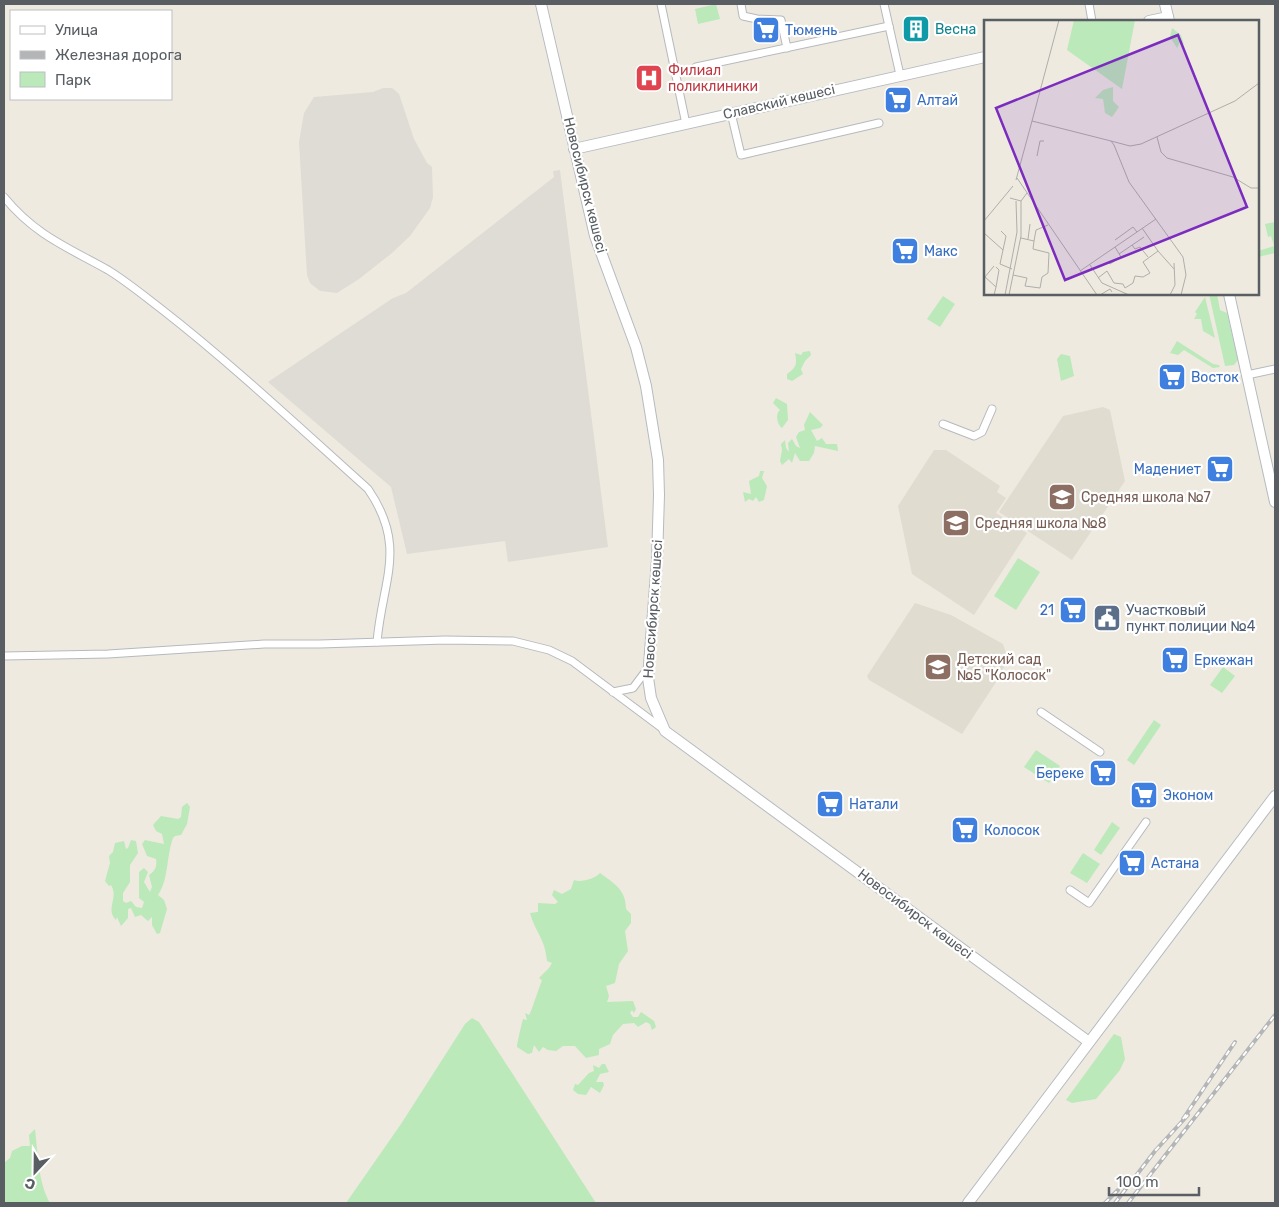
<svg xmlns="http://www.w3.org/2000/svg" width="1279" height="1207" viewBox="0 0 1279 1207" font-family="Rubik,sans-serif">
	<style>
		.industrial { fill: #dedcd5 }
		.education { fill: #e0dcd0 }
		.green { fill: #bbe9b9 }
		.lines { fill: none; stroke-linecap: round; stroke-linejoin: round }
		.street-casing { stroke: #b6b9be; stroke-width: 9 }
		.secondary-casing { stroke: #b6bbc1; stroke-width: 12 }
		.street { stroke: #fff; stroke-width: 7 }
		.secondary { stroke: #fff; stroke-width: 10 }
		.rail-casing { stroke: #b4b5b6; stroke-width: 4 }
		.rail { stroke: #fff; stroke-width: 2; stroke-dasharray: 5.5; stroke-linecap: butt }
		.labels { text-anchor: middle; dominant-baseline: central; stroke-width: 4.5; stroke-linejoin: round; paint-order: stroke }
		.culture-label { font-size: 14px; fill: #0d838f; stroke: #fff; text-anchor: start }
		.shop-label { font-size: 14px; fill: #366cbe; stroke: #fff; text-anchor: start }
		.health-label { font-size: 14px; fill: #be3a42; stroke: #fff; text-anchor: start }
		.street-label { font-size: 14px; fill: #595e63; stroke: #fff }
		.education-label { font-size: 14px; fill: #785e54; stroke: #fff; text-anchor: start }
		.service-label { font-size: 14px; fill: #4e5e75; stroke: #fff; text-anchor: start }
		.inset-road { fill: none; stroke: #aeaeaa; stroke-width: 1 }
		.view { fill: #7b2cbf; fill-opacity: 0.15; stroke: #7b2cbf; stroke-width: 2.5 }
		.inset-edge { fill: none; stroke: #595e63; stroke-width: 2.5 }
	</style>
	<rect width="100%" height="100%" fill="#eeeae0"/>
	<!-- industrial -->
	<g class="industrial">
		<path d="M383 88H392L399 94 414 139 427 163 432 167 433 197 430 208 410 236 392 253 359 279 337 293 320 291 310 283 307 275 299 142 304 113 314 97 373 92Z"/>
		<path d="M560 170 608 547 508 562 505 541 407 554 391 487 268 382 393 298 406 293 554 177 553 171Z"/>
	</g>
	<!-- education -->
	<g class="education">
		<path d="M1103 407 1110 410 1125 481 1072 560 999 512 1063 416Z"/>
		<path d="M934 450H946L1000 486 997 492 1006 498 996 513 1027 533 974 615 912 574 898 506Z"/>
		<path d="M915 603 951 615 1003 644 1008 659 998 679 962 734 869 680 867 676Z"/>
	</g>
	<!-- green -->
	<g class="green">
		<path d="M716 4 720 19 698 24 695 9Z"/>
		<path d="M1275 222V253L1258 257V251L1274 246 1271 236 1268 237 1265 224Z"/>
		<path d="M1209 294H1217L1220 310 1227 313 1238 360 1234 365 1225 366Z"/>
		<path d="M943 296 955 304 940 327 927 319Z"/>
		<path d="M1205 297 1215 338 1203 331 1201 319H1194L1197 314 1195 312Z"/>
		<path d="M1177 341 1213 364 1219 365 1220 367 1213 368 1184 350 1178 355 1170 353Z"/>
		<path d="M810 351 811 355 805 361 801 369 803 374 792 381 787 379V374C797 367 797 364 795 353L801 355 803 352Z"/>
		<path d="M1061 354 1070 356 1074 376 1061 381 1057 359Z"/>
		<path d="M776 398 787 404 788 420 782 428C777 425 775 413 780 410L773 403Z"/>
		<path d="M810 412 823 425 820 428 811 430 817 441 822 438 826 444H837L838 451 815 446 814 453 809 461H800L795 453 792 463 789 459 782 465 780 461 782 450 781 444 785 440 786 448 789 452 788 443 792 439 796 446 800 448 796 437 799 432 805 430 804 425Z"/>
		<path d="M760 471H764L762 478 767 486 764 500 759 502 756 497 753 501 749 499 745 502 743 492 751 494 749 481 759 476Z"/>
		<path d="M1018 558 1040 572 1016 610 994 596Z"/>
		<path d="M1223 667 1235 676 1222 693 1210 685Z"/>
		<path d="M1154 720 1161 725 1134 765 1127 760Z"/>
		<path d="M1036 750 1060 766 1049 783 1024 767Z"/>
		<path d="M187 803 190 807 187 824 181 835 175 836 173 838C166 857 169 879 158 895L164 900 167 909 160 933 157 934 152 925V917L148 921 141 915 135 917 131 908 128 909V918L121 926 117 917 116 920C105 909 119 898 111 885L109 886 105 881 110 863 109 856 113 852 115 843 124 841 126 849 128 848 131 840 136 841 138 853 130 865V882L123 893V901L126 903 131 901 136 907 142 908 144 902 139 898V872L144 868 148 872 144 882 150 892 152 887 149 875C156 870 157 866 156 859L147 856 142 844 145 840 164 844 162 834 156 831 153 825 161 816 178 819 181 817 182 807Z"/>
		<path d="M1112 822 1120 828 1101 855 1094 850Z"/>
		<path d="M1083 853 1100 864 1087 883 1070 873Z"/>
		<path d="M600 873C615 884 626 890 626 909L631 914V923L625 931 628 951 619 964 615 983 606 986 609 996 607 1002 633 1001 636 1009 634 1013 632 1010 630 1013 633 1017H638L641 1012 654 1021 656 1027 652 1030 650 1024 646 1022 638 1027 634 1023 623 1024 613 1035 610 1044 599 1049V1055L586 1058 575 1046H563L556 1051 548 1050 543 1047 539 1052 534 1045 532 1053 528 1054 517 1047C517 1044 522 1022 523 1019L527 1020 525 1013 529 1015 531 1011 542 980 539 978 549 968 552 963 547 961C545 938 536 934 530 913L538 912V903L555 904 558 902 552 895 554 890 562 894 571 889 574 880C581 883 596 878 600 873Z"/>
		<path d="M472 1018 479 1022 596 1203H346L401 1124 465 1024Z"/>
		<path d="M1114 1034 1121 1037 1125 1059 1120 1070 1096 1099 1072 1103 1066 1100Z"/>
		<path d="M602 1064H605L609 1072 600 1074 596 1082H603L604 1085 600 1093 591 1087 586 1095 578 1094 573 1090 575 1084 578 1085 589 1073 594 1071 593 1065 599 1068Z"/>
		<path d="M35 1129C38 1154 38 1182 50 1203H4V1163L10 1158 12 1151 22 1146H30L29 1135Z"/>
	</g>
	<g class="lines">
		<!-- street casing -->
		<g class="street-casing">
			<g id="street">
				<path d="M661 4 686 124"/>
				<path d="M741 4 743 16 757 19 781 20 787 48"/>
				<path d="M884 4 900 75"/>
				<path d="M1089 4 1092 21"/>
				<path d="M696 67 889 26"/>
				<path d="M731 113 741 155 879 123"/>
				<path d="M4 197C35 235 67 247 108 270 126 281 143 295 160 308 232 364 300 428 368 489 408 547 382 581 377 642"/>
				<path d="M1247 375 1275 369"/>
				<path d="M943 424 974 436 982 432 992 409"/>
				<path d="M4 656 108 654 264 644H320L445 640 513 641 549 650 572 661 663 729"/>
				<path d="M613 692 633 688 648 668"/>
				<path d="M1041 712 1100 752"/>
				<path d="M1070 890 1089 903 1146 822"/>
			</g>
		</g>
		<!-- secondary casing -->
		<g class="secondary-casing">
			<g id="secondary">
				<path d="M541 4 595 236 636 347 646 386 658 460 659 495 657 560 648 678 651 698 665 731 1089 1042"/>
				<path d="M1165 4 1169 21"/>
				<path d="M1149 21 1168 17"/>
				<path d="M574 149 985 57"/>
				<path d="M1229 294 1275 502"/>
				<path d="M968 1203 1275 796"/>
			</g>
		</g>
		<!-- street -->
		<use href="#street" class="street"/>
		<!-- secondary -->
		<use href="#secondary" class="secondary"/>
		<!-- rail casing -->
		<g class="rail-casing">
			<g id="rail">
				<path d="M1183 1119 1235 1042"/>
				<path d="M1105 1203 1118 1190"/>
				<path d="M1115 1203 1155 1151 1188 1115"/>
				<path d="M1128 1203 1275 1015"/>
			</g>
		</g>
		<!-- rail -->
		<use href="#rail" class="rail"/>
	</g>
	<!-- icons -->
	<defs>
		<g id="building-square" transform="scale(1.4375)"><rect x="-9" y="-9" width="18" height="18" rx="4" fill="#0f9aa8" stroke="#fff"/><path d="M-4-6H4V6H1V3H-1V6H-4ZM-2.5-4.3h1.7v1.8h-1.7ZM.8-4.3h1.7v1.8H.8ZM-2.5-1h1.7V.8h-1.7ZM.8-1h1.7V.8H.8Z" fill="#fff"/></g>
		<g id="supermarket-square" transform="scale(1.4375)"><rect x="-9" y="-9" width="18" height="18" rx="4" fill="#3f7fe0" stroke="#fff"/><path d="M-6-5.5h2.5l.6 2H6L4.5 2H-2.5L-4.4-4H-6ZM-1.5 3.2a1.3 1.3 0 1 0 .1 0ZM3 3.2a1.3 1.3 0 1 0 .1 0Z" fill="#fff"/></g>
		<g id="hospital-square" transform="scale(1.4375)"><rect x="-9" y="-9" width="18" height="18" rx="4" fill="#e0444e" stroke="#fff"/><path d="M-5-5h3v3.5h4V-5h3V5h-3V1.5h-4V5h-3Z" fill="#fff"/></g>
		<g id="school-square" transform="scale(1.4375)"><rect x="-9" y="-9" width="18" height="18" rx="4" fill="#8d6e63" stroke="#fff"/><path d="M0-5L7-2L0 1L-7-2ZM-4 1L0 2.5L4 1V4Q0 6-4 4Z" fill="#fff"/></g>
		<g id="civic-square" transform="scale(1.4375)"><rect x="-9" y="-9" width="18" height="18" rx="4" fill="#5c6f8a" stroke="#fff"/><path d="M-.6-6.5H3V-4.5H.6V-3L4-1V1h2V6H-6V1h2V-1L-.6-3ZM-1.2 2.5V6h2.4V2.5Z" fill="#fff"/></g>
	</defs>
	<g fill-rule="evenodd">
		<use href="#building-square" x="916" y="29"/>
		<use href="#supermarket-square" x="766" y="30"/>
		<use href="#hospital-square" x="649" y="78"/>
		<use href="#supermarket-square" x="898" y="100"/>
		<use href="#supermarket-square" x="905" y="251"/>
		<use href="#supermarket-square" x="1172" y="377"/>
		<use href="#supermarket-square" x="1220" y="469"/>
		<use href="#school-square" x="1062" y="497"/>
		<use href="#school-square" x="956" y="523"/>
		<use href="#supermarket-square" x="1073" y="610"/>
		<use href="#civic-square" x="1107" y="618"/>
		<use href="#supermarket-square" x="1175" y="660"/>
		<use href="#school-square" x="938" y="667"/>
		<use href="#supermarket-square" x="1103" y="773"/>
		<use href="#supermarket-square" x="1144" y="795"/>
		<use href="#supermarket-square" x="830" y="804"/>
		<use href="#supermarket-square" x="965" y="830"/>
		<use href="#supermarket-square" x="1132" y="863"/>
	</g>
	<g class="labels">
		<!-- culture labels -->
		<g class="culture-label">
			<text x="935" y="29">Весна</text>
		</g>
		<!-- shop labels -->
		<g class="shop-label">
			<text x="785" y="30">Тюмень</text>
			<text x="917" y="100">Алтай</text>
			<text x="924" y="251">Макс</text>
			<text x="1191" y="377">Восток</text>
			<text x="1201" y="469" text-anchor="end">Мадениет</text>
			<text x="1054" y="610" text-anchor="end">21</text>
			<text x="1194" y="660">Еркежан</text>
			<text x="1084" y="773" text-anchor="end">Береке</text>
			<text x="1163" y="795">Эконом</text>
			<text x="849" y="804">Натали</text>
			<text x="984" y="830">Колосок</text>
			<text x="1151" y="863">Астана</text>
		</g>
		<!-- health labels -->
		<g class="health-label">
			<text x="668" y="70">Филиал<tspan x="668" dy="16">поликлиники</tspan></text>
		</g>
		<!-- street labels -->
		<g class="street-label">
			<text transform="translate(779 102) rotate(-13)">Славский көшесі</text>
			<text transform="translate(585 185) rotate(76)">Новосибирск көшесі</text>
			<text transform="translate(653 609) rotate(-86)">Новосибирск көшесі</text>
			<text transform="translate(915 914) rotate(37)">Новосибирск көшесі</text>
		</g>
		<!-- education labels -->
		<g class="education-label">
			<text x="1081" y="497">Средняя школа №7</text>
			<text x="975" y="523">Средняя школа №8</text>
			<text x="957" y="659">Детский сад<tspan x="957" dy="16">№5 "Колосок"</tspan></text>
		</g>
		<!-- service labels -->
		<g class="service-label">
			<text x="1126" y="610">Участковый<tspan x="1126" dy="16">пункт полиции №4</tspan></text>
		</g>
	</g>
	<!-- overview -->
	<g transform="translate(984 20)">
		<rect width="275" height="275" fill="#eeeae0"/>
		<path d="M90 0H151L138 69 83 30ZM188 8 197 15 200 25 196 22 193 28 186 17ZM129 67V81L135 87 128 97 121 93 119 79 111 78 119 70Z" fill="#bbe9b9"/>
		<path class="inset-road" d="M75 0 48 101 127 121 130 125 145 162 199 237 202 255 197 275M173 117 177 132 183 138 249 157 267 168H275M127 121 146 126 157 124 251 81 275 63M53 136 56 121H60M33 158 113 275M32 160 48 101M26 178 37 181 43 173M0 201 29 166M17 211 22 216 19 230M0 213 19 230 16 244 28 249M37 218 50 221 52 210 64 205M44 219 46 204M131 220 149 207 153 212M148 225 151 229 156 227 164 237M174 231 190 249M135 234 160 217M124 242 126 244 137 237 131 227M106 245 118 263 145 275M96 251 172 199M29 255 43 258 41 266 56 268 58 257 64 253 65 233 49 229 50 221M0 256 12 267 10 275M0 258 10 246M114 258 123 251 130 263 139 264 141 268 149 263 151 256 159 257 166 253 159 242 174 231 158 208M12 267 15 250 12 247M21 275 33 212 32 181M25 275 37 216V181M116 275 126 269 128 272M186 275 191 265 190 243"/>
		<path class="view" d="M194 15 263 187 81 260 12 88Z"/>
		<rect width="275" height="275" class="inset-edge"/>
	</g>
	<!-- border -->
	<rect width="1279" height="1207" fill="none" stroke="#595e63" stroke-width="10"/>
	<!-- legend -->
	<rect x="10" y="10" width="162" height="90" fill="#ffffff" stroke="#bdbfc1"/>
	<rect x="20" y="26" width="25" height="8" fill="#ffffff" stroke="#bdbfc1"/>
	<text x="55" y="35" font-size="15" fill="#595e63">Улица</text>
	<rect x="20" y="51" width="25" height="8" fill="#b4b5b6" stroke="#bdbfc1"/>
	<text x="55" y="60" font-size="15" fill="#595e63">Железная дорога</text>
	<rect x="20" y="72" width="25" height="15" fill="#bbe9b9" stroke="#bdbfc1"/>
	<text x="55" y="85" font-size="15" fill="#595e63">Парк</text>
	<!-- north arrow -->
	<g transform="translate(35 1172) rotate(202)" stroke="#ffffff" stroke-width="4" paint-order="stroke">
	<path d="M0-4L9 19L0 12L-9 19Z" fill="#595e63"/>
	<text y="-8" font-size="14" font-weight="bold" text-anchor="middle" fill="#595e63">С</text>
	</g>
	<!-- scale -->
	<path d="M1109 1187v8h90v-8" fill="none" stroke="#595e63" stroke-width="2.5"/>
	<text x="1116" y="1187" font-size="15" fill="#595e63" stroke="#ffffff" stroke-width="4" paint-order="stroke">100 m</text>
</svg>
